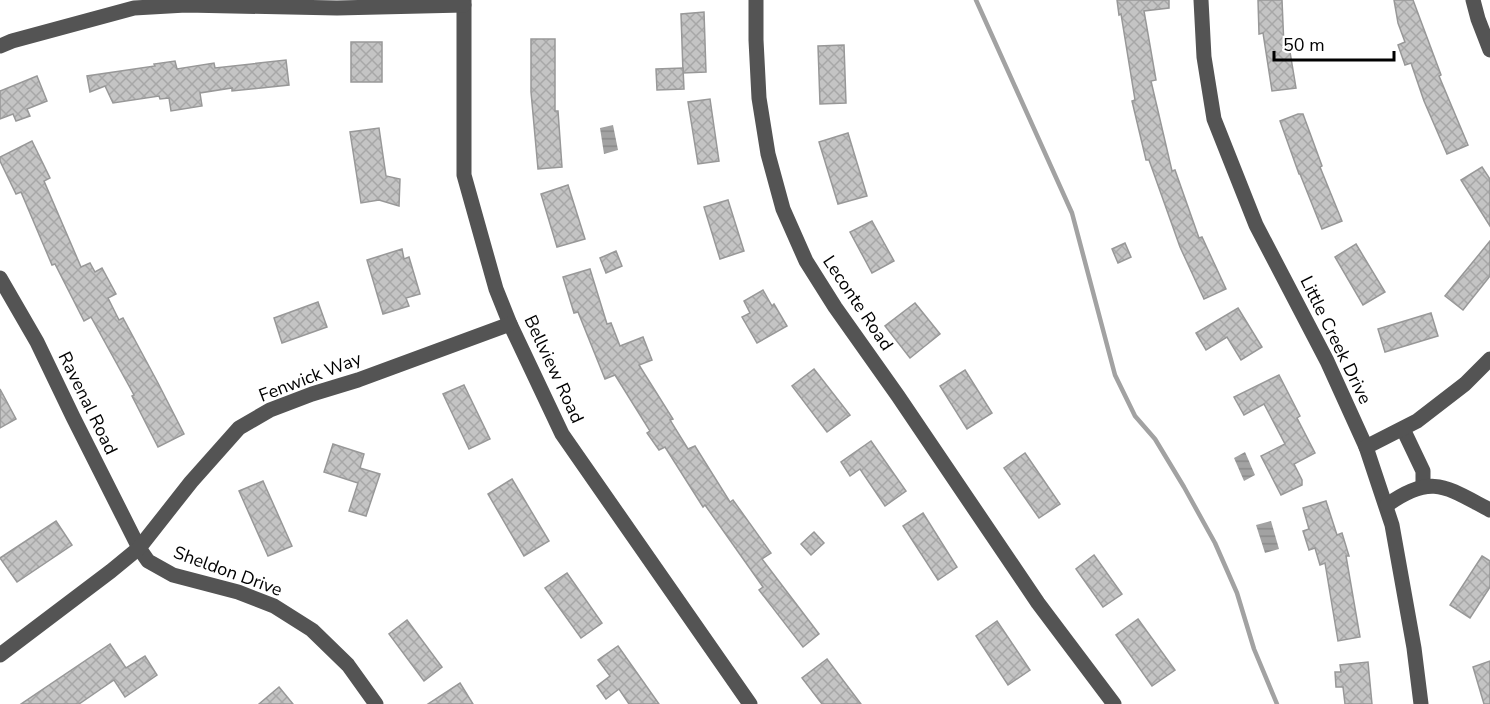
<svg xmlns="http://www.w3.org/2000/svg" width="1490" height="704" viewBox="0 0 1490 704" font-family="'Nunito Sans',sans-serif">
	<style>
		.water { fill: url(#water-rules) }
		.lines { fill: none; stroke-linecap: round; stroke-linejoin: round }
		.stream { stroke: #a2a2a2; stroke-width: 4.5 }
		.building { fill: url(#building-cross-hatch); stroke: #989898; stroke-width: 1.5 }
		.minor { stroke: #545454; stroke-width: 15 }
		.labels { text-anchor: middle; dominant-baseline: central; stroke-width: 4.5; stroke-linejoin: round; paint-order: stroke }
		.street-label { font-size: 18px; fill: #000; stroke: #fff }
	</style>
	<defs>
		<pattern id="water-rules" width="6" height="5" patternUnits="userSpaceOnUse" patternTransform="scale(1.5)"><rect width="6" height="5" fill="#a2a2a2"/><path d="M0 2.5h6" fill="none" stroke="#8a8a8a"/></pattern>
		<pattern id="building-cross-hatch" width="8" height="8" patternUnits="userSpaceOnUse" patternTransform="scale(1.5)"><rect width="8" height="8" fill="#c4c4c4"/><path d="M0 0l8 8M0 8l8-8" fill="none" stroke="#a7a7a7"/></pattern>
	</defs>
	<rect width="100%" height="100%" fill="#fff"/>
	<!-- water -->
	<g class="water">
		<path d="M613 125 618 150 604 154 600 128Z"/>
		<path d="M1245 452 1255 475 1244 481 1234 458Z"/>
		<path d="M1271 521 1279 549 1265 553 1256 525Z"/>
	</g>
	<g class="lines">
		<!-- stream -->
		<path class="stream" d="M976 0 1072 213 1115 375 1135 416 1155 439 1184 487 1215 543 1237 593 1254 649 1277 704"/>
	</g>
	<!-- building -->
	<g class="building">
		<path d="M1117 0H1169V8L1144 11 1156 80 1151 81 1172 171 1175 170 1199 238 1202 237 1226 289 1204 299 1180 247 1149 160H1146L1132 101 1135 100 1121 14 1119 15Z"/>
		<path d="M1258 0H1282L1284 47 1289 46 1296 88 1272 91 1263 33 1259 34Z"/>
		<path d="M1394 0H1413L1441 75 1439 76 1468 145 1447 154 1424 101 1411 63 1405 65 1398 45 1405 42 1398 23Z"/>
		<path d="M704 12 706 72 683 73 681 14Z"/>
		<path d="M531 39H555V111H558L562 167 538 169 531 92Z"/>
		<rect x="351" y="42" width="31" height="40"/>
		<path d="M844 45 846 103 820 104 818 46Z"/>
		<path d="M286 60 289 85 232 91V88L200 93 202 106 171 111 169 98 160 99 159 96 113 103 105 86 90 92 87 76 155 66 154 64 175 61 177 69 214 63 215 68Z"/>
		<path d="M683 68 684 89 657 90 656 69Z"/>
		<path d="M37 76 47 101 27 109 30 116 16 121 13 114 0 119V91Z"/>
		<path d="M710 99 719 161 698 164 688 102Z"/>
		<path d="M1298 114H1303L1322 166 1320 167 1342 221 1322 229 1300 174H1299L1280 121Z"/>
		<path d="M379 128 386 176 400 179 399 206 379 200 361 203 350 132Z"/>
		<path d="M848 133 867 196 838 204 819 142Z"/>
		<path d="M32 141 50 178 44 181 81 267 90 263 95 272 102 268 116 294 108 298 119 320 123 318 158 383 184 434 158 447 132 396 134 395 91 317 84 321 55 264 52 265 21 192 16 194 0 161V157Z"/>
		<path d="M1482 167 1490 179V226L1461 180Z"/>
		<path d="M568 185 585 239 557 247 541 194Z"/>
		<path d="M728 200 744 251 720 259 704 207Z"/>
		<path d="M872 221 894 261 872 273 850 232Z"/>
		<path d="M1490 241V276L1463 310 1445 296Z"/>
		<path d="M1125 243 1131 257 1118 263 1112 249Z"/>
		<path d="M1356 244 1385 292 1363 305 1335 257Z"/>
		<path d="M402 249 404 259 409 257 420 294 406 298 409 306 383 314 367 260Z"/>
		<path d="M616 251 622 266 606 273 600 258Z"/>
		<path d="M590 269 607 324 611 323 620 346 643 337 652 360 639 365 673 419 670 420 688 449 695 446 730 502 733 500 771 553 762 559 819 634 803 647 759 590 763 587 705 505 703 507 665 447 659 450 647 433 650 431 615 375 605 379 578 312 574 313 563 277Z"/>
		<path d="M763 290 772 306 774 304 787 326 757 343 742 317 750 313 744 301Z"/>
		<path d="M318 302 327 327 282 343 274 318Z"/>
		<path d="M915 303 940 334 910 358 885 326Z"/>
		<path d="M1238 308 1262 347 1241 360 1227 337 1206 350 1196 333Z"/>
		<path d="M1431 313 1438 336 1385 352 1378 329Z"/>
		<path d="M814 369 850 415 827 432 792 386Z"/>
		<path d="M965 370 992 413 967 429 940 386Z"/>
		<path d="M1279 375 1300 416 1297 418 1315 453 1294 464 1302 480V485L1281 495 1261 456 1285 444 1264 404 1244 415 1234 397Z"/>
		<path d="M464 385 490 439 469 449 443 394Z"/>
		<path d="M0 389 16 419 0 428Z"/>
		<path d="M871 441 906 491 885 506 860 469 850 476 841 462Z"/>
		<path d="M333 444 364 454 360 468 380 474 366 516 349 511 358 483 324 472Z"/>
		<path d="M1025 453 1060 504 1039 518 1004 468Z"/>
		<path d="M512 479 549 541 524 556 488 494Z"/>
		<path d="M263 481 292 546 268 556 239 491Z"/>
		<path d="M1326 501 1337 535 1342 533 1349 556H1346L1360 637 1338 641 1325 563 1320 565 1315 548 1309 550 1303 531 1309 529 1303 508Z"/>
		<path d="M923 513 957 567 938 580 903 526Z"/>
		<path d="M56 521 72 545 17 582 0 558Z"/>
		<path d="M814 532 824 543 811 555 801 544Z"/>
		<path d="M1094 555 1122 594 1103 607 1076 569Z"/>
		<path d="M1482 556 1490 561V587L1470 618 1450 605Z"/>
		<path d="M567 573 602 623 581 638 545 588Z"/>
		<path d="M1138 619 1175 670 1152 686 1116 635Z"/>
		<path d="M407 620 442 667 424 681 389 634Z"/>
		<path d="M997 621 1030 670 1008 685 976 636Z"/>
		<path d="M110 644 126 668 145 656 157 675 125 697 114 680 79 704H21Z"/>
		<path d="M618 646 659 704H629L619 689 606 699 597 686 610 676 598 660Z"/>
		<path d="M827 659 861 704H822L802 678Z"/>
		<path d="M1490 661V704H1484L1473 667Z"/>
		<path d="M1368 662 1372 704H1345L1343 687H1336L1335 672H1341L1340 665Z"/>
		<path d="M460 683 473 704H428Z"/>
		<path d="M279 687 293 704H259Z"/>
	</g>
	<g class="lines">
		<!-- minor -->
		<g class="minor">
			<path d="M464 0V175L496 289 510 324 562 434 750 704"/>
			<path d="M756 0V40L759 98 768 154 783 209 806 261 835 307 898 396 1038 603 1114 704"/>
			<path d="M1201 0 1204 57 1214 119 1256 225 1327 361 1366 447 1392 525 1414 648 1421 704"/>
			<path d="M1473 0 1478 19 1490 50"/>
			<path d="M0 46 12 41 134 8 186 5 337 8 464 5"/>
			<path d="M0 278 37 342 73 417 139 548 148 561 173 575 238 592 274 606 312 630 348 665 376 704"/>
			<path d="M1403 429 1423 471V486"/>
			<path d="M1366 447 1417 421 1465 384 1490 359"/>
			<path d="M1387 505C1432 473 1446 487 1490 510"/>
			<path d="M0 655 111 571 139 548 191 482 239 428 270 410 312 394 358 380 510 324"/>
		</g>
	</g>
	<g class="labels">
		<!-- street labels -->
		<g class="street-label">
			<text transform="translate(858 303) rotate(56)">Leconte Road</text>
			<text transform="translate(1336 340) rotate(64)">Little Creek Drive</text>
			<text transform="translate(554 369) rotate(65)">Bellview Road</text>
			<text transform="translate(310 377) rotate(-21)">Fenwick Way</text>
			<text transform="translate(88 403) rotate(64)">Ravenal Road</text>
			<text transform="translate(228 571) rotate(20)">Sheldon Drive</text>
		</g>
	</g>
	<!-- scale -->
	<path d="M1274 51v9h120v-9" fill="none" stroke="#000000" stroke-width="3"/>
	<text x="1283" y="51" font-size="18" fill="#000000" stroke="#ffffff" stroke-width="4.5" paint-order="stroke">50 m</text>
</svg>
